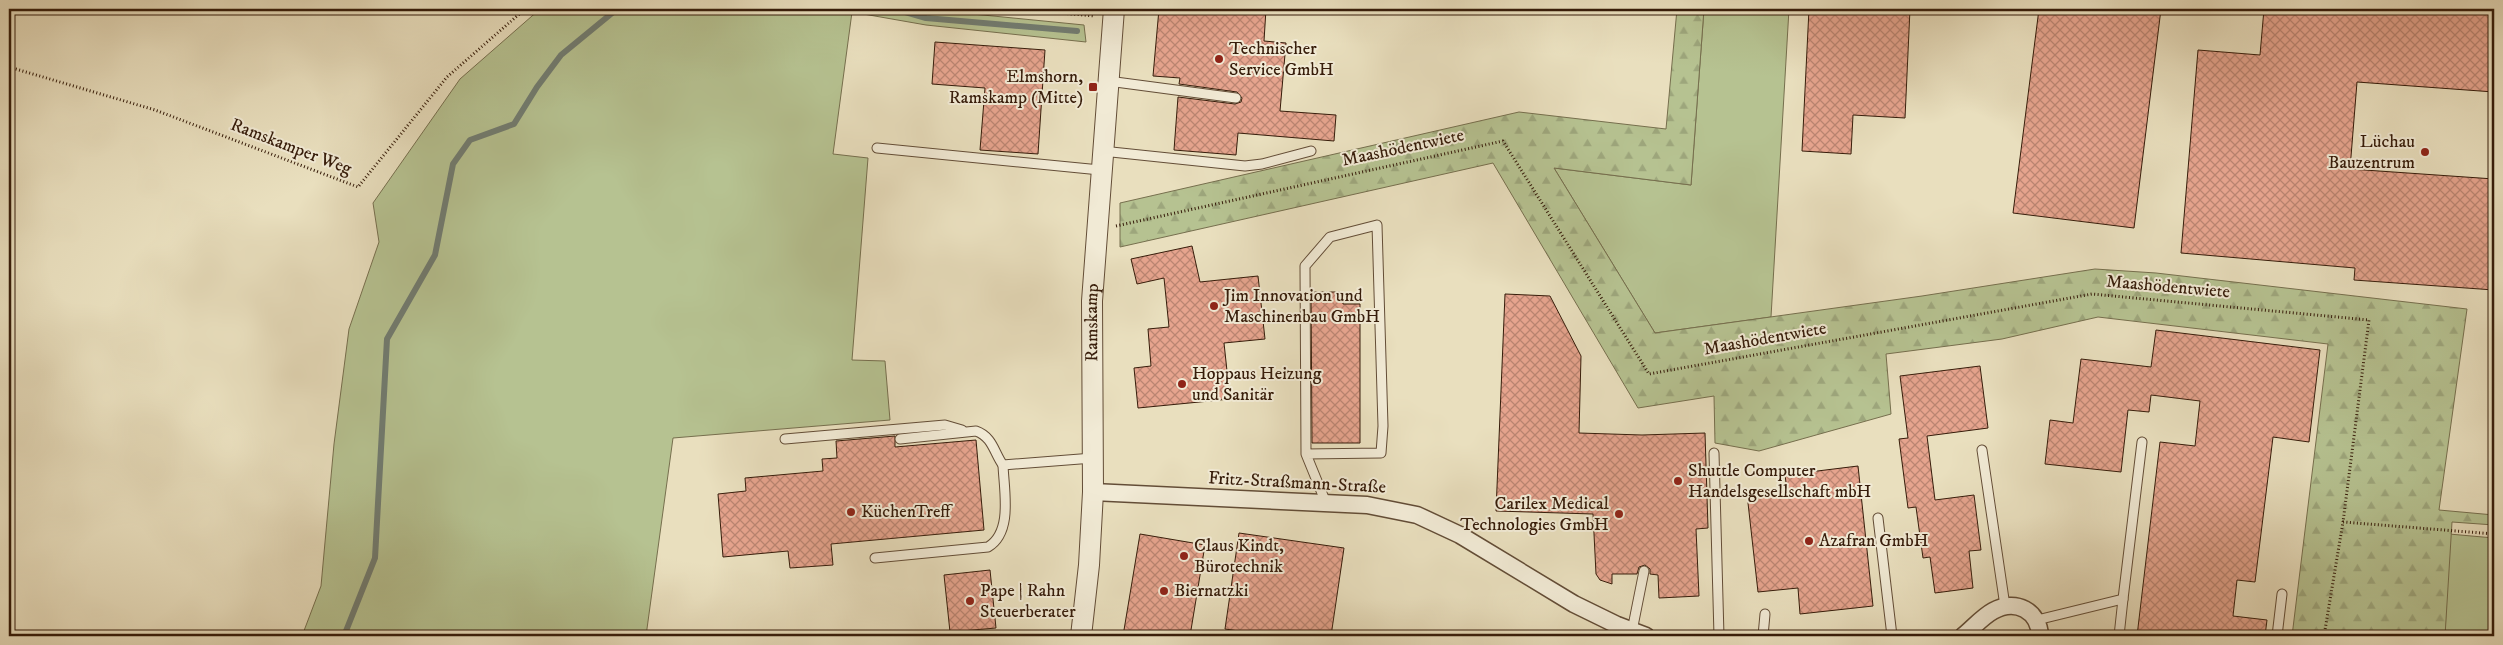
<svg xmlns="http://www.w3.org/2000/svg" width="2503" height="645" viewBox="0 0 2503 645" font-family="'IM FELL DW Pica',serif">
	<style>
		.grass { fill: #b6c291; stroke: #766f4e }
		.forest { fill: url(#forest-firs); stroke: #766f4e }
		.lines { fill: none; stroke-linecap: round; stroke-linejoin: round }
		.stream { stroke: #717c71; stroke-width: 6 }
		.building { fill: url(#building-cross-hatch); stroke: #361c0a }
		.service-casing { stroke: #634d37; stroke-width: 11 }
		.minor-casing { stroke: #634d37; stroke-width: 19 }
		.tertiary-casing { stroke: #634d37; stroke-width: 22 }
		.path { stroke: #361c0a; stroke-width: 3; stroke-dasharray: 1 2.5; stroke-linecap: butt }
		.service { stroke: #f1ead5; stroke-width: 9 }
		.minor { stroke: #f1ead5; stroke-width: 16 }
		.tertiary { stroke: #f1ead5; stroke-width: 20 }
		.poi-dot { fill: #8f2418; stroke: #f1ead5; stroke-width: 2 }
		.labels { text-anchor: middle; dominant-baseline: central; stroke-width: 4; stroke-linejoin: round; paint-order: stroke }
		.poi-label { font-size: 18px; fill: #361c0a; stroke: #f1ead5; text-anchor: start }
		.street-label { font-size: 18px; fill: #361c0a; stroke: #f1ead5 }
	</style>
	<defs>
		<pattern id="forest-firs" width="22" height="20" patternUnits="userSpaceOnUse" patternTransform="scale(1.25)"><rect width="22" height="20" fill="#b6c291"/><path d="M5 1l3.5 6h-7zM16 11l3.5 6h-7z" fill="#9da67c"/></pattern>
		<pattern id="building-cross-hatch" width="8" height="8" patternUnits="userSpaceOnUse" patternTransform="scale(1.25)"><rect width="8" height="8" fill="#e6a48e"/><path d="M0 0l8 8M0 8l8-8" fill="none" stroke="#bb8572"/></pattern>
	</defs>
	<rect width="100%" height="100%" fill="#e9dfbe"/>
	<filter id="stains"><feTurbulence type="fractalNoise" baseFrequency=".004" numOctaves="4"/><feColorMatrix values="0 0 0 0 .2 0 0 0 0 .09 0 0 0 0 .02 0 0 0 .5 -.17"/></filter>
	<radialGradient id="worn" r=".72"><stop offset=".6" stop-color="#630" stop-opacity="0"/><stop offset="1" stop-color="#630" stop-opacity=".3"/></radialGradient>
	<!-- grass -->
	<g class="grass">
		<path d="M540 9H922L1084 25 1086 42 926 25 852 12 833 154 868 158 852 360 885 361 890 420 673 438 646 636H302L321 586 334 444 349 329 379 242 373 203 460 79Z"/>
		<path d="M1704 9H1789L1771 317 1655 333 1554 168 1691 185Z"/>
		<path d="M2449 534 2494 538V636H2445Z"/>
	</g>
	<!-- forest -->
	<path class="forest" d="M1677 9H1704L1691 185 1554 168 1655 333 1922 296 2095 269 2156 273 2467 309 2439 510 2494 515V525L2452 522 2445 636H2292L2328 344 2098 317 2002 339 1886 354 1891 414 1759 451 1715 443 1714 396 1638 408 1493 163 1120 247V203L1519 112 1666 129Z"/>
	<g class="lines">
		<!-- stream -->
		<g class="stream">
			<path d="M895 9 926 18 1077 31"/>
			<path d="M344 636 375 558 387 339 435 255 453 164 470 140 514 124 537 87 561 55 617 9"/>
		</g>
	</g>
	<!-- building -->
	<g class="building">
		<path d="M1159 9H1266L1264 41 1286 43 1280 111 1336 115 1334 141 1238 133 1236 155 1174 150 1178 97 1235 104 1241 102 1242 98 1237 92 1179 84 1180 78 1153 76Z"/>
		<path d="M1809 9H1910L1905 118 1853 115 1851 154 1802 151Z"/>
		<path d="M2039 9H2161L2134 228 2013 213Z"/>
		<path d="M2264 9H2494V92L2357 82 2350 169 2494 179V290L2354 280 2355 268 2181 253 2198 50 2260 55Z"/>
		<path d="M935 42 1045 50 1038 154 980 150 985 88 932 84Z"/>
		<path d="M1192 246 1200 282 1258 276 1265 339 1224 343 1230 399 1138 408 1134 368 1151 366 1148 329 1169 327 1164 278 1137 284 1131 259Z"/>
		<path d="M1311 292H1343V304H1360V443H1312Z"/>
		<path d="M1505 294 1550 296 1581 356 1579 433 1642 435 1705 433 1708 528 1696 529 1699 596 1659 598 1658 575 1650 574V569L1645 565 1639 567 1637 574H1612V584L1600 580 1596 574 1593 514 1496 511Z"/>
		<path d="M2156 330 2320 350 2309 442 2273 437 2255 582 2237 580 2233 616 2267 620 2265 636H2137L2160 442 2195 446 2200 401 2151 395 2149 412 2128 410 2121 472 2045 464 2050 420 2073 423 2081 359 2151 367Z"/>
		<path d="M1980 366 1988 428 1927 436 1935 500 1974 495 1981 550 1969 551 1973 588 1935 593 1930 557 1923 558 1916 507 1908 508 1899 439 1908 438 1900 376Z"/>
		<path d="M895 436V447L976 440 984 530 831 544 833 565 790 568 788 551 723 557 718 494 746 491 745 478 823 471 822 459 837 458 836 441Z"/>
		<path d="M1858 466 1873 606 1800 614 1798 588 1758 592 1747 494 1787 490 1785 475Z"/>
		<path d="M1239 533 1344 548 1331 636H1274L1225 629Z"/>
		<path d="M1140 534 1205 545 1190 636H1123Z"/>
		<path d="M990 570 996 628 950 632 944 575Z"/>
	</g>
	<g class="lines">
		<!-- service casing -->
		<g class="service-casing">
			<g id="service">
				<path d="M1108 81 1236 98"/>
				<path d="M877 148 1100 170"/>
				<path d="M1102 151 1245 166 1262 164 1311 151"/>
				<path d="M785 439 945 425 962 430"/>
				<path d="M900 439 976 431C993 437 994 453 1003 465L1093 458"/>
				<path d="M1982 450 2005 606"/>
				<path d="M1714 453 1719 636"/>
				<path d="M1306 454 1381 453 1383 426 1377 225 1330 237 1305 266 1306 454 1326 503"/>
				<path d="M1878 518 1892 636"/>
				<path d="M875 558 988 547C1013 532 1004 491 1003 465"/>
				<path d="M2037 620 2123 599 2142 442"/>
				<path d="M1632 631 1644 571"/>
				<path d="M1763 636 1765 614"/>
				<path d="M2119 636 2123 599"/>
				<path d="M2277 636 2282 594"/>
			</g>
		</g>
		<!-- minor casing -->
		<g class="minor-casing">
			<g id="minor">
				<path d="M1093 492 1367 505 1417 515 1460 535 1574 604 1617 625 1646 636"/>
				<path d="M1963 636C1973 628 1982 617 1993 611 2016 598 2039 611 2040 636"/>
			</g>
		</g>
		<!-- tertiary casing -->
		<g class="tertiary-casing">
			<g id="tertiary">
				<path id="s1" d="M1081 636 1089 565 1093 492 1092 301 1114 9"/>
			</g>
		</g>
		<!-- path -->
		<g class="path">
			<path d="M1015 9 1095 16"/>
			<path d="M9 67 155 110 358 187 447 77 525 9"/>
			<path d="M1116 226 1503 141 1649 374 2092 294 2369 320 2343 522"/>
			<path d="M2324 636 2343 522 2494 534"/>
		</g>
		<!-- service -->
		<use href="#service" class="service"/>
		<!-- minor -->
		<use href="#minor" class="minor"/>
		<!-- tertiary -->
		<use href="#tertiary" class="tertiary"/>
	</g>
	<!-- markers -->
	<g class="poi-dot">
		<circle cx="1219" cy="59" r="5"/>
		<rect x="1088" y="82" width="10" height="10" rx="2.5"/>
		<circle cx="2425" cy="152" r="5"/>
		<circle cx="1214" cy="306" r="5"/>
		<circle cx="1182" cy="384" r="5"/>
		<circle cx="1678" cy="481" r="5"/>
		<circle cx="851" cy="512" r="5"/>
		<circle cx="1619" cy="514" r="5"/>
		<circle cx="1809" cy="541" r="5"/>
		<circle cx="1184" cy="556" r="5"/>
		<circle cx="1164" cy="591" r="5"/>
		<circle cx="970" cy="601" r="5"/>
	</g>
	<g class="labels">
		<!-- poi labels -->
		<g class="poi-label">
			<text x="1229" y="49">Technischer<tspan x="1229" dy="21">Service GmbH</tspan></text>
			<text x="1083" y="77" text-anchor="end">Elmshorn,<tspan x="1083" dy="21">Ramskamp (Mitte)</tspan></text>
			<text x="2415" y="142" text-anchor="end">Lüchau<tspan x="2415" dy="21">Bauzentrum</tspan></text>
			<text x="1224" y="296">Jim Innovation und<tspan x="1224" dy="21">Maschinenbau GmbH</tspan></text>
			<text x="1192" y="374">Hoppaus Heizung<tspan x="1192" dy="21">und Sanitär</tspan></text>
			<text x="1688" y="471">Shuttle Computer<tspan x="1688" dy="21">Handelsgesellschaft mbH</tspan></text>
			<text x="1609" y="504" text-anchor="end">Carilex Medical<tspan x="1609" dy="21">Technologies GmbH</tspan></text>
			<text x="861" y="512">KüchenTreff</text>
			<text x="1819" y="541">Azafran GmbH</text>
			<text x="1194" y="546">Claus Kindt,<tspan x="1194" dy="21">Bürotechnik</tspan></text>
			<text x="980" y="591">Pape | Rahn<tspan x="980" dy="21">Steuerberater</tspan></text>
			<text x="1174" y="591">Biernatzki</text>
		</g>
		<!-- street labels -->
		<g class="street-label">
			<text transform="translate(291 147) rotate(21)">Ramskamper Weg</text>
			<text transform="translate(1403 148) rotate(-12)">Maashödentwiete</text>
			<text transform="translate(2168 287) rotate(5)">Maashödentwiete</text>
			<text stroke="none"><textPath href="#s1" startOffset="314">Ramskamp</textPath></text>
			<text transform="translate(1765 339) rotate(-10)">Maashödentwiete</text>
			<text transform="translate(1297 483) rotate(3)">Fritz-Straßmann-Straße</text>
		</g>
	</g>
	<!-- margin -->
	<rect width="2503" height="645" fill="none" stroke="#e9dfbe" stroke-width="30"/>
	<rect x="10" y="10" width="2483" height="625" fill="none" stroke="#361c0a" stroke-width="2.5"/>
	<rect x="15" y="15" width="2473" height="615" fill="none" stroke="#361c0a"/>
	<rect width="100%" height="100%" filter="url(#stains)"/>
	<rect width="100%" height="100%" fill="url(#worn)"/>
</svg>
